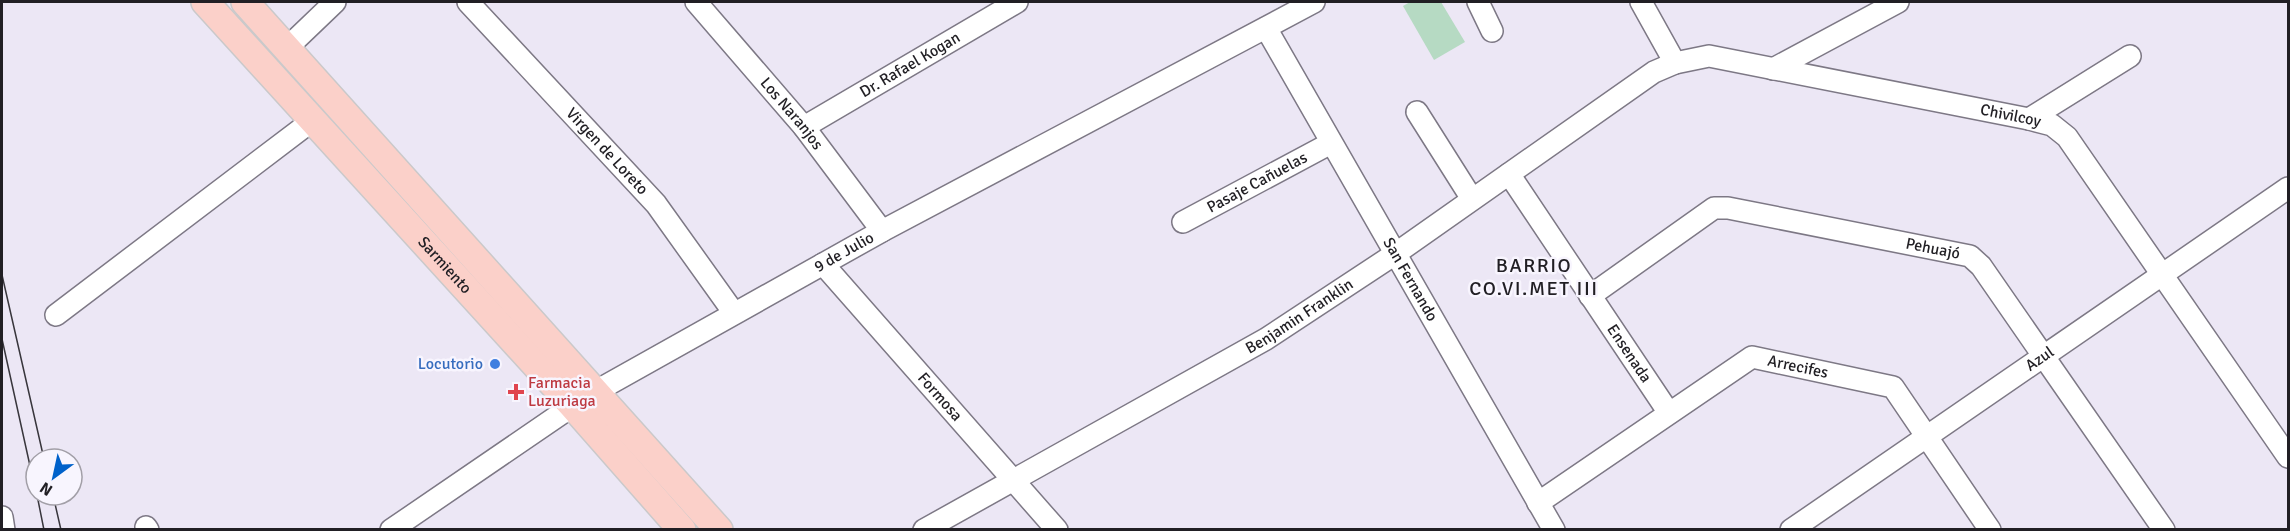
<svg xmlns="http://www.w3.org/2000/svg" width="2290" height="531" viewBox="0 0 2290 531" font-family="Signika,sans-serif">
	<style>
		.green { fill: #b6dac3 }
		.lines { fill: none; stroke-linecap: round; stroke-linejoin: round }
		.minor-casing { stroke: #7d7885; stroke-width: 24 }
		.major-casing { stroke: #cac9ca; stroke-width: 30 }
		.minor { stroke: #fff; stroke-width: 21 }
		.major { stroke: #fbd0c9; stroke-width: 27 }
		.tram { stroke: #38363c; stroke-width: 1.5 }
		.shop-dot { fill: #3f7fe0; stroke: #f8f5fe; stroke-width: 2 }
		.health-dot { fill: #e0444e; stroke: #f8f5fe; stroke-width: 2 }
		.labels { text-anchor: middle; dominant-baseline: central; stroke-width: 5; stroke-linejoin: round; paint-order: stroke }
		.street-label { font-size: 16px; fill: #211f24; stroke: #f8f5fe }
		.shop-label { font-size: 16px; fill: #366cbe; stroke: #f8f5fe; text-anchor: end }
		.health-label { font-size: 16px; fill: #be3a42; stroke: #f8f5fe; text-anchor: start }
		.quarter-label { font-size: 20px; letter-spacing: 1.5px; fill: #211f24; stroke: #f8f5fe }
	</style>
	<rect width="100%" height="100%" fill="#ece7f5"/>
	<!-- green -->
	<path class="green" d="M1410 2H1441L1465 42 1434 60 1403 6Z"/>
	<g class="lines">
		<!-- minor casing -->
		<g class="minor-casing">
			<g id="minor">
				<path id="s1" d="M468 2 656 204 734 313"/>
				<path id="s2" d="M696 2 804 127 882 231"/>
				<path d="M1478 2 1492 31"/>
				<path id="s3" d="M1641 2 1675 63 1709 56 2029 119 2052 125 2067 137 2288 457"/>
				<path id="s4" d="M1266 28 1554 530"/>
				<path d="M288 47 335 2"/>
				<path d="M1773 69 1898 2"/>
				<path d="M1417 112 1472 199"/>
				<path d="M2029 119 2130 56"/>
				<path id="s5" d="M804 127 1017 2"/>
				<path id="s6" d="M1509 174 1669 413"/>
				<path id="s7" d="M1183 222 1331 143"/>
				<path id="s8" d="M823 264 1057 530"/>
				<path id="s9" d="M1590 296 1714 208H1728L1970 256 1981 266 2164 530"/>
				<path d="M56 315 313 120"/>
				<path id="s10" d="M1538 503 1752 357 1893 387 1990 530"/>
				<path d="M2 517 4 530"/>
				<path d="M146 527 148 530"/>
				<path id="s11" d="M391 530 584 398 882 231 1314 2"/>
				<path id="s12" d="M924 530 1266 339 1395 254 1654 72 1675 63"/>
				<path id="s13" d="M1791 530 2288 188"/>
			</g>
		</g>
		<!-- major casing -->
		<g class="major-casing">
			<g id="major">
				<path id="s14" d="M205 2 572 405 682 530"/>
				<path d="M245 2 719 530"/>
			</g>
		</g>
		<!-- minor -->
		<use href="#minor" class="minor"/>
		<!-- major -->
		<use href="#major" class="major"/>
		<!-- tram -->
		<g class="tram">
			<path d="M2 275 44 459"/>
			<path d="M2 339 36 493"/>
			<path d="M37 495 44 530"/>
			<path d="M53 495 61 530"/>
		</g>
	</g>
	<!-- markers -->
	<circle class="shop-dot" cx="495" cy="364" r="6"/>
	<path class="health-dot" d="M513 383h6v6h6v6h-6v6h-6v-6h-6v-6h6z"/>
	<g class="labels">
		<!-- street labels -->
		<g class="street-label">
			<text stroke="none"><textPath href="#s5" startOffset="123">Dr. Rafael Kogan</textPath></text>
			<text stroke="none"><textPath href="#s2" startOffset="147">Los Naranjos</textPath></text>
			<text stroke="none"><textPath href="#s3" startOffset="412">Chivilcoy</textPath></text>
			<text stroke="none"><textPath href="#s1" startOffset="204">Virgen de Loreto</textPath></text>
			<text stroke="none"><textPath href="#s7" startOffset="84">Pasaje Cañuelas</textPath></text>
			<text stroke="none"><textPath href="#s9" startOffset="375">Pehuajó</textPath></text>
			<text stroke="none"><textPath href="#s11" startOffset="532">9 de Julio</textPath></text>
			<text stroke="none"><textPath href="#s14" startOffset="356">Sarmiento</textPath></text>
			<text stroke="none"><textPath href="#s4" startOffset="290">San Fernando</textPath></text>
			<text stroke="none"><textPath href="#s12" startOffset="432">Benjamin Franklin</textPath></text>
			<text stroke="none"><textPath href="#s6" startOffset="216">Ensenada</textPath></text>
			<text stroke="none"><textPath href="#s13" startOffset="302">Azul</textPath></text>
			<text stroke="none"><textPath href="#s10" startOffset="306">Arrecifes</textPath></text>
			<text stroke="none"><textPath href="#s8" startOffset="177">Formosa</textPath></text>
		</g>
		<!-- shop labels -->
		<g class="shop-label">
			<text x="483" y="364">Locutorio</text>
		</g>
		<!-- health labels -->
		<g class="health-label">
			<text x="528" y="383">Farmacia<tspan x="528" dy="18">Luzuriaga</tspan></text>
		</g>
		<!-- quarter labels -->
		<g class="quarter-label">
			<text x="1534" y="265">BARRIO<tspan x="1534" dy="23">CO.VI.MET III</tspan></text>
		</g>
	</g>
	<!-- border -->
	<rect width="2290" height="531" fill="none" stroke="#211f24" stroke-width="6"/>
	<!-- north arrow -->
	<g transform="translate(54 477) rotate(213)"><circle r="28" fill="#f8f5fe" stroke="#a29fa7" stroke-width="1.5"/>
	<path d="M0-4.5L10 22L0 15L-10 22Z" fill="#0061ca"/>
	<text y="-9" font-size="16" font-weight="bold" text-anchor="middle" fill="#211f24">N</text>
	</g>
</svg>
